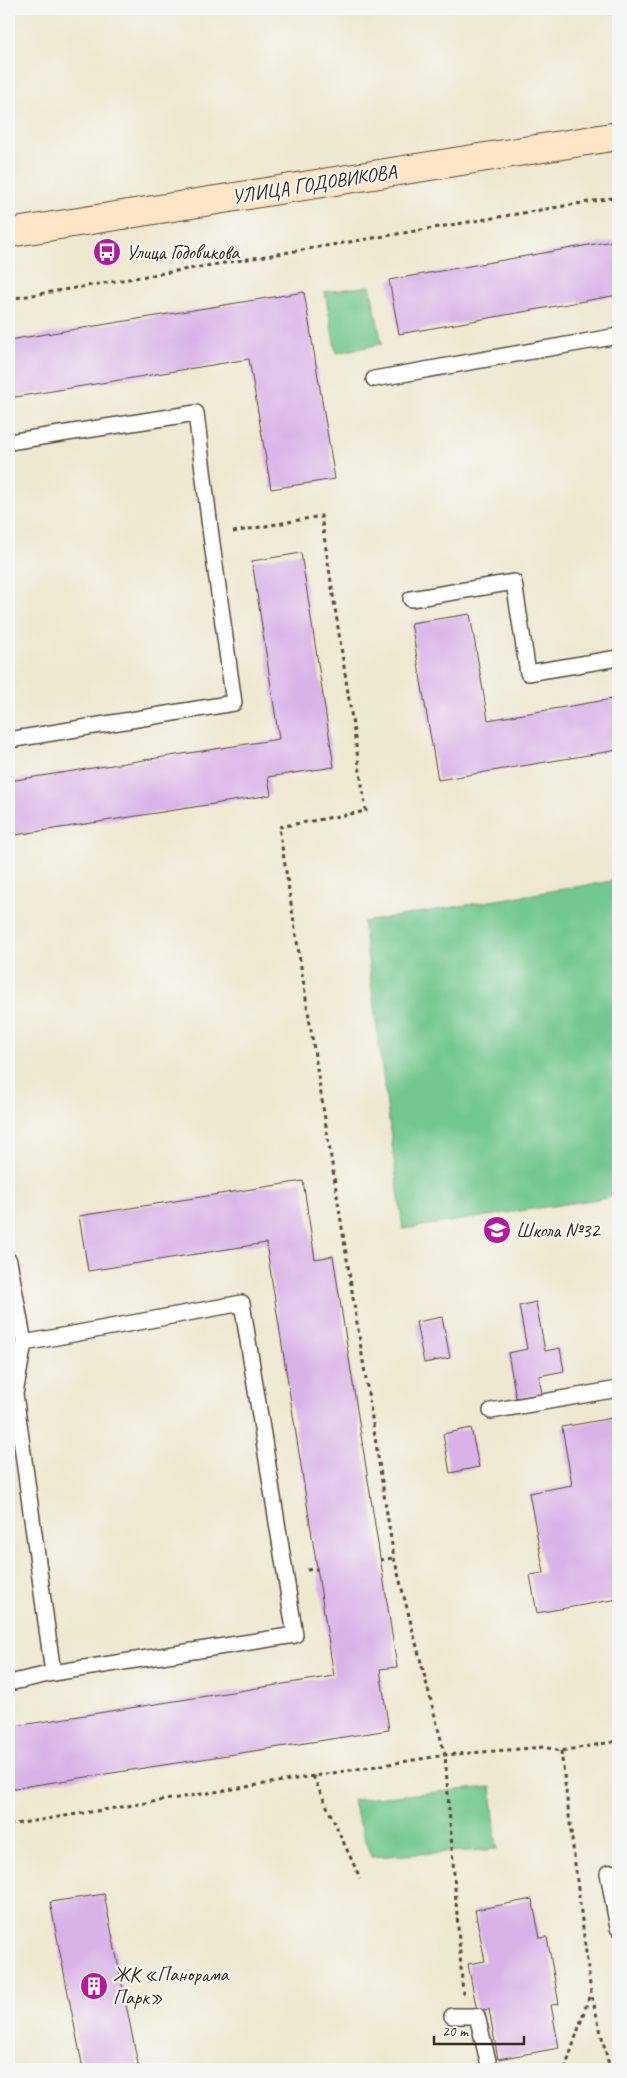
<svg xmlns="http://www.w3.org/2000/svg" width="627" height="2078" viewBox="0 0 627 2078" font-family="Caveat,sans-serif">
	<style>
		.green { fill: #72c88e; stroke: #567956 }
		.building { fill: #d9b2e8 }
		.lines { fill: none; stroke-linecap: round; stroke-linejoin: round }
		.lane-casing { stroke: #564639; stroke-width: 18 }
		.secondary-casing { stroke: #564639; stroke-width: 30 }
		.path { stroke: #564639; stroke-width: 3; stroke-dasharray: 4 4; stroke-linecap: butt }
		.lane { stroke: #fff; stroke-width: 15 }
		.secondary { stroke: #fde5c5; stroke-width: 28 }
		.labels { text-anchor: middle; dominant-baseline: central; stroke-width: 4.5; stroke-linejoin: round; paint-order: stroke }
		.street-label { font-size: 20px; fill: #3b2a1e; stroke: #f6f6f2 }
		.poi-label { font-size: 20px; fill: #3b2a1e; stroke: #f6f6f2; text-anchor: start }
	</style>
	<rect width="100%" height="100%" fill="#f6f6f2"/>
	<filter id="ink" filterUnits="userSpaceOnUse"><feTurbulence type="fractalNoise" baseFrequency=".02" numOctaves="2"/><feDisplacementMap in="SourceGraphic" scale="10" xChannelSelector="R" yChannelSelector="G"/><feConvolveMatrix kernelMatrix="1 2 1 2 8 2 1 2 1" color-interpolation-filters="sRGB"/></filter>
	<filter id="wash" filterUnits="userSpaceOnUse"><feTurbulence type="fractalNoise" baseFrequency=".0096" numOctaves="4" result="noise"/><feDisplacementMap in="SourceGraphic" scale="20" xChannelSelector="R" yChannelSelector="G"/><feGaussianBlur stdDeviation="1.12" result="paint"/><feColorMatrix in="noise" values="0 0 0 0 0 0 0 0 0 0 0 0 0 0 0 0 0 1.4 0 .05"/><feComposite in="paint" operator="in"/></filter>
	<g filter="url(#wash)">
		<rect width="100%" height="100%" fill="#efe8d0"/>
		<!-- green -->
		<g class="green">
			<path d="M370 286 382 344 336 353 325 292Z"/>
			<path d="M618 880V1196L403 1229 363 922Z"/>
			<path d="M491 1787 497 1849 371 1857 352 1800Z"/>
		</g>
		<g id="blocks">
			<!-- building -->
			<g class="building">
				<path d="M618 240V295L399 334 389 280Z"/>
				<path d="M304 292 335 479 271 489 249 359 9 398V340Z"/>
				<path d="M301 553 334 767 268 777 271 795 9 836V781L279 739 252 561Z"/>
				<path d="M470 614 488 720 618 698V750L438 780 411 623Z"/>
				<path d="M303 1181 315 1259 333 1256 383 1576 397 1667 380 1669 389 1730 9 1789V1727L334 1676 266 1243 88 1271 79 1216Z"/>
				<path d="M536 1302 545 1351 560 1348 564 1371 539 1376 542 1394 516 1398 508 1353 527 1349 519 1306Z"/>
				<path d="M442 1317 450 1358 424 1363 416 1322Z"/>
				<path d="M618 1417V1599L537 1613 530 1575 544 1573 529 1493 572 1485 562 1427Z"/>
				<path d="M471 1428 479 1467 450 1473 443 1434Z"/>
				<path d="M104 1894 139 2069H83L50 1902Z"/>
				<path d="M532 1899 540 1938 547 1937 559 2004 551 2005 559 2048 498 2059 489 2009 477 2011 468 1964 485 1961 475 1910Z"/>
			</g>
		</g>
	</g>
	<g filter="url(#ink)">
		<use href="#blocks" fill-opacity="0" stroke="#564639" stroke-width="1"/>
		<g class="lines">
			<!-- lane casing -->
			<g class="lane-casing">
				<g id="lane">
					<path d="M374 379 618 336"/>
					<path d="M9 442 196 413 211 536 234 703 9 740"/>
					<path d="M411 599 514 582 528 673 618 658"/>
					<path d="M9 1261 24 1343 242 1303 295 1635 53 1673 9 1683"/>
					<path d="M24 1343 15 1394 53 1673"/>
					<path d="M491 1411 618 1389"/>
					<path d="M618 1872 608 1873 618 1928"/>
					<path d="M452 2016H477L490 2069"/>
				</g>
			</g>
			<!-- secondary casing -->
			<g class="secondary-casing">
				<path id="secondary" d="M9 233 618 136"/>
			</g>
			<!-- path -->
			<g class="path">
				<path d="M9 299 618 197"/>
				<path d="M233 532 321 516 366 811 279 827 394 1558 445 1755 463 1994"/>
				<path d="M380 1560 394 1558"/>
				<path d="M307 1570 317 1569"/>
				<path d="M561 1751 591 1993 610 2069"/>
				<path d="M313 1776 360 1878"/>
				<path d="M9 1825 445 1755 544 1747 561 1751 618 1741"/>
				<path d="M565 2069 590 1994"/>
			</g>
			<!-- lane -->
			<use href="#lane" class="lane"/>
			<!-- secondary -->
			<use href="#secondary" class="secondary"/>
		</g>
	</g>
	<!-- icons -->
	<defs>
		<g id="bus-disc" transform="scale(1.4375)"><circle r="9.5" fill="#b5179e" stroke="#f6f6f2"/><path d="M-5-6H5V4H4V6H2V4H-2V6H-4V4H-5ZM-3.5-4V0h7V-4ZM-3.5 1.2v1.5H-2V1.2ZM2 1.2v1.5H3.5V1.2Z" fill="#fff"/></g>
		<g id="school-disc" transform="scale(1.4375)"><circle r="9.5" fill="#b5179e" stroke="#f6f6f2"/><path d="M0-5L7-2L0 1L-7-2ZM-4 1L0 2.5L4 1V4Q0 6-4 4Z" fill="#fff"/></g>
		<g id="building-disc" transform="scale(1.4375)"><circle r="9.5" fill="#b5179e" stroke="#f6f6f2"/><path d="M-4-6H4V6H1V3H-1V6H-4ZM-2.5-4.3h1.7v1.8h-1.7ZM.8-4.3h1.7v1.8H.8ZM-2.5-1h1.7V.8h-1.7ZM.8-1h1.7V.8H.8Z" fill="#fff"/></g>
	</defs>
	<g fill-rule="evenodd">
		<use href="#bus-disc" x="107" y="252"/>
		<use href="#school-disc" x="497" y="1230"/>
		<use href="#building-disc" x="94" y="1986"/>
	</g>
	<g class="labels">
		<!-- street labels -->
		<g class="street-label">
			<text transform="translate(314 184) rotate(-9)">УЛИЦА ГОДОВИКОВА</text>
		</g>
		<!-- poi labels -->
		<g class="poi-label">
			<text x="126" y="252">Улица Годовикова</text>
			<text x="516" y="1230">Школа №32</text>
			<text x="113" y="1974">ЖК «Панорама<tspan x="113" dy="23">Парк»</tspan></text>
		</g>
	</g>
	<!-- margin -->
	<rect width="627" height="2078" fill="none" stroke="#f6f6f2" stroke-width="30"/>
	<!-- scale -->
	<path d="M434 2036v8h90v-8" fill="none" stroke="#3b2a1e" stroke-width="2.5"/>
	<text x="442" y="2036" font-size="15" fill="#3b2a1e" stroke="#f6f6f2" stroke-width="4" paint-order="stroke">20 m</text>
</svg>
